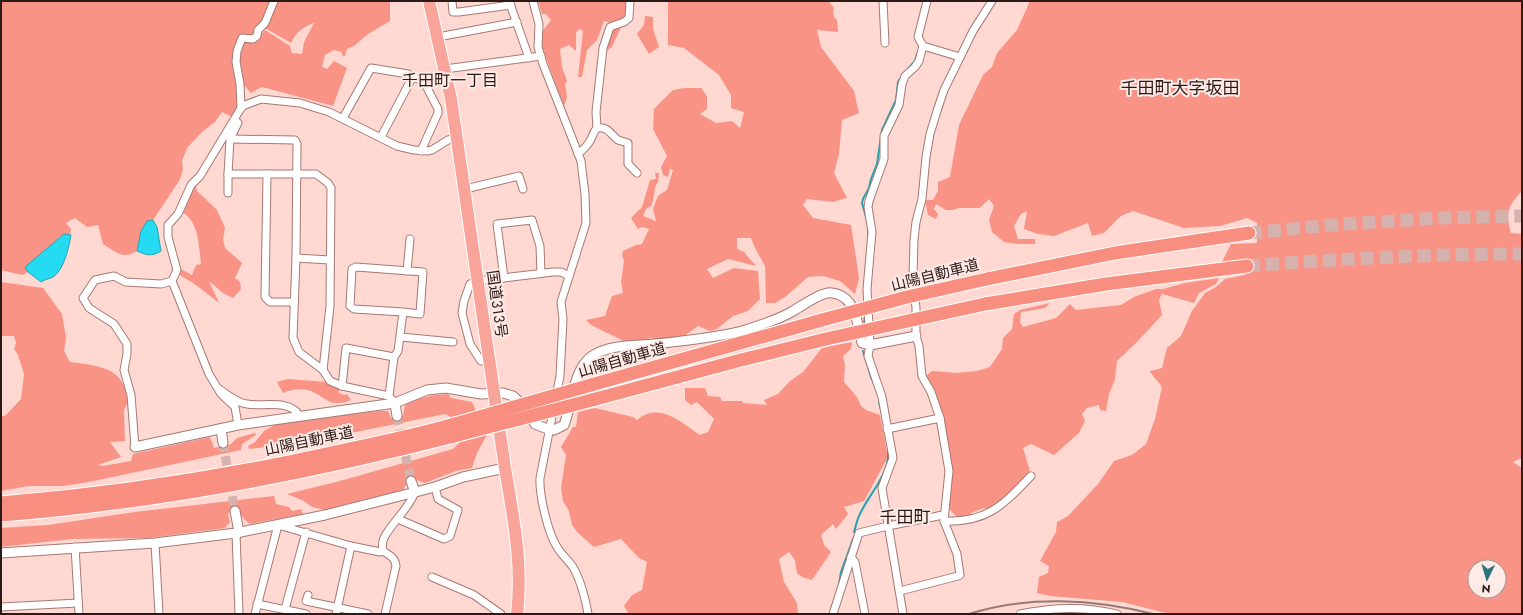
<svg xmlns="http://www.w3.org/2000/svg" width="1523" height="615" viewBox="0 0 1523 615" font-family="Jost,'Noto Sans JP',sans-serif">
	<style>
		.green { fill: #f89385; fill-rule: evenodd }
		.water { fill: #24dbf2; stroke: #26a1b0 }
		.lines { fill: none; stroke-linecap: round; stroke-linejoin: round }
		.stream { stroke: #26a1b0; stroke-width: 2 }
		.tertiary-tunnel { stroke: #d5b2ad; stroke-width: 9; stroke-dasharray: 9 4.5; stroke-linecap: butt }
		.motorway-tunnel { stroke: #d5b2ad; stroke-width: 13; stroke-dasharray: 13 6; stroke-linecap: butt }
		.minor-casing { stroke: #a57973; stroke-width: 9 }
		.tertiary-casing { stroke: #a57973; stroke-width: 11 }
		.trunk-casing { stroke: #fff; stroke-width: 14 }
		.motorway-casing { stroke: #fff; stroke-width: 15 }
		.minor { stroke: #fff; stroke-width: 7 }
		.tertiary { stroke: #fff; stroke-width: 9 }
		.trunk { stroke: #f8a49a; stroke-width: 12 }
		.motorway { stroke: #f78e80; stroke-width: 13 }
		.rail { stroke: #967a75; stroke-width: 2 }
		.motorway-bridge-casing { stroke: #fff; stroke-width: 15; stroke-linecap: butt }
		.motorway-bridge { stroke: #f78e80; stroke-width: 13 }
		.labels { text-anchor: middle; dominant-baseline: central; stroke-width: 4; stroke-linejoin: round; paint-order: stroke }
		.street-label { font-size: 15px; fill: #2b1a17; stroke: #feeae7 }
		.neighbourhood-label { font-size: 16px; fill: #2b1a17; stroke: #feeae7 }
		.quarter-label { font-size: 17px; fill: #2b1a17; stroke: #feeae7 }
	</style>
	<rect width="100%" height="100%" fill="#ffd8d2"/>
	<!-- green -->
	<g class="green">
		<path d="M1 1H272L267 13 251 38 239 36 234 63 240 105 234 118 222 112 215 122 203 131 187 148 182 161 183 170 179 181 153 220C140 224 140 239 137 251 123 260 116 252 103 244L98 225 87 227 75 218 66 223 71 229 70 235 64 234 25 267 28 272 22 275 1 270Z"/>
		<path d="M292 1H390V21L368 34 354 46 347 49 345 56H343L341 52 334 50 325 55 322 67 327 69 334 61 347 68 333 106 262 87 251 93 242 83 237 61 243 41H255L265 30 290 46 292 53 302 54 304 42 314 23C303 27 296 32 291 43L265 28 277 2Z"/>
		<path d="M538 1H629C628 20 624 28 604 21L597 40 587 50 582 77H578L583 31 580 29 576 32V51L569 45 560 49 562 67 567 81 565 84 567 97 564 106 542 47V32L551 20 546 14H542Z"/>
		<path d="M668 1H828L834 8C833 13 832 17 837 20L838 32 817 30 821 47 854 91 859 113 842 120 839 154 834 173 847 198 833 202 807 199 803 205 813 218 851 225 859 278 855 294 840 281 823 276 808 277 785 297 775 303H766L765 266 755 248 751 238H737V249L744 252 756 266 728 259 707 269 713 278 734 268 758 271 760 299 748 311 733 316 717 329 710 331 698 326 683 337 660 340 650 338 639 342H626L591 325 586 320 605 316 612 296 623 293 621 282 624 261 622 255 623 251 636 245 642 244 649 229 642 227 638 229 631 218 642 207 650 180 656 179 655 173H659L658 183 656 184 652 205 646 209 643 216 656 221 653 209 658 196 667 190 673 170 670 169 668 177 663 175 661 167 667 156 653 129 654 109 673 90 684 88H701L707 96V109L700 114 716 123 732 121 740 128 744 112 731 108V95L719 75 684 48 668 45Z"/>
		<path d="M1030 1H1522V191C1508 206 1505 213 1511 233L1522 234V249L1518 250 1520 258H1522V458L1513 462 1522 468V614H1170L1122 602 1050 596 1037 593 1039 577 1048 573 1049 566 1040 561 1056 532 1057 522 1068 516 1098 484 1114 461 1132 455 1146 444 1155 419 1162 387C1159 381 1153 378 1150 371L1162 368 1167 348 1181 336 1192 311 1205 293 1216 287 1225 279 1245 275V263L1222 262 1231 244 1257 243V223L1247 218 1220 226 1184 228 1133 211 1121 216 1104 233 1092 236 1088 223 1054 236 1038 234 1024 229 1027 211 1021 214 1014 226 1018 239H1035V244H1017L1004 242 992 232 989 220 994 206 989 199 980 208H959L953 210H946L936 204 934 209 938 214 936 219 928 215 925 200H933L938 191V182L950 177 959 125 983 75 992 67 997 53 1017 30ZM1475 567H1499V591H1475Z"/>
		<path d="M645 16 653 17V29L659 47 649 54 637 34 644 25Z"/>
		<path d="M622 25 612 47 608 50 605 47 612 29Z"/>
		<path d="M195 184 197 191 217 210 225 228 223 239 225 248 242 263 235 278 240 282 241 289 233 298 223 293 209 281 219 303 196 285 178 274 179 268 192 275 196 265 201 264C199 247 199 221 182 212Z"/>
		<path d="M1219 278 1216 284 1199 293 1194 303 1162 294 1159 300 1162 315 1137 342 1117 361 1115 379 1109 394 1106 411 1100 410 1099 405 1087 408 1082 414 1085 421 1079 433 1054 455 1031 444 1023 448 1030 471 1008 497 988 510 984 508 971 513 970 517 959 519 950 510 948 504 942 418 937 396 926 376 932 371 957 373 977 371 990 367 1002 349 1003 338 1012 329 1014 314 1020 310 1050 303 1045 308 1021 312 1020 322 1023 327 1056 318 1070 304 1076 310 1121 305 1134 297 1156 289H1163L1185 283Z"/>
		<path d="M1 282 43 288 62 314 66 338 64 351 70 362C88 365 114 365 123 384 126 389 126 397 128 402L124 410 125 441 110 442 121 457 98 465 103 466 131 461 133 454 210 437 214 448 231 444 237 438 255 433 256 435 242 444 241 450 89 482 63 486H29L1 491V417L6 415 21 399 24 374 18 355 14 349 16 343 14 336H1Z"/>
		<path d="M852 342 851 349 843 356 845 365 844 382 857 397 861 406 866 410 880 415 888 457 864 501 844 507 848 514 836 529 833 524 821 535 824 545 831 552 812 580 802 577 797 573 795 560 789 552 779 559 784 582 797 603 798 614H629L624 606 632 595 642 590 647 562 639 558 621 539 594 547 578 533 572 525 569 511 563 501 561 488 566 455 561 447 573 427H576L578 412 595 408 633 417 637 420C659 401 681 422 700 435L708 432 714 419 697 402 691 405 685 400V388H705L708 396 720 397 722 401H742L743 403 767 405 764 400 778 394 790 381 803 372 822 348Z"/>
		<path d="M288 379 326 382 339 387V393L344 395 347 394 351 400C329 408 329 399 311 391 303 388 291 389 283 393L277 382Z"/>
		<path d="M448 394 451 398 472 402 476 411 453 418 445 414 306 442 249 449 248 446 255 442 264 431 274 425 310 419 379 411H388L391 418 403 416 405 405C418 397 433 395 448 394Z"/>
		<path d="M487 435 477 453 472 468 456 471 425 483 414 479 408 482 403 490 325 510 312 507 304 501 287 494 340 481 453 449 460 442Z"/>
		<path d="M274 496 276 504 289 507 292 511 301 509 303 514 250 524 244 519 238 510 230 512 228 514 230 522 225 528 149 538 72 539 1 547V528L48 525 135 512Z"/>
	</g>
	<!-- water -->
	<g class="water">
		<path d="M153 220 157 227 161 251C152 257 146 255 137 251L141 231 147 221Z"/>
		<path d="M64 234 71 235C69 247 64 270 53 277 49 279 45 279 41 282L28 272 25 267Z"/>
	</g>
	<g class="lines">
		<!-- stream -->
		<g class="stream">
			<path d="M906 71 915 61 917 54"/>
			<path d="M866 217 862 203 863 199 869 188 871 179 877 164 882 130 896 100 898 82 903 74"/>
			<path d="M868 241V229"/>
			<path d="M864 326 865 313"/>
			<path d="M863 351 871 377 874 384"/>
			<path d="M879 402 882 413"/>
			<path d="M854 532C856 526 857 519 860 514 869 494 890 474 888 451"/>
			<path d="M839 584 841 572 853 539"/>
		</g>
		<!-- tertiary-tunnel -->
		<g class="tertiary-tunnel">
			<path d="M397 416 411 481"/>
			<path d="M223 443 235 511"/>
		</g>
		<!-- motorway-tunnel -->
		<g class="motorway-tunnel">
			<path d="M1249 233 1343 224 1440 218 1522 216"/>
			<path d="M1247 266C1339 259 1430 254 1522 254"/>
		</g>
		<!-- minor casing -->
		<g class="minor-casing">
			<g id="minor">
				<path d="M452 1 453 12H459L511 5"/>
				<path d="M509 1 529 58"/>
				<path d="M533 1 539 24 538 47 543 64 581 161 585 194 586 223 561 302 563 319 560 376 540 478C539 495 548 533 557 547 561 554 568 560 573 567 580 579 586 600 588 614"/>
				<path d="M883 1 885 43"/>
				<path d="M438 37 517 22"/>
				<path d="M923 46 960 57"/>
				<path d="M445 69 541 56"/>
				<path d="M241 108 240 84 236 62 237 51 242 38 253 39 257 36 258 30 265 23 274 1"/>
				<path d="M343 118 371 68 408 74 424 82 438 109V113L421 151"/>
				<path d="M235 120 238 123 230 139 228 174H316L328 183 331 188 330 306 323 370"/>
				<path d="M597 128 596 112 603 48 610 27 624 22 629 18 630 1"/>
				<path d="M381 137 413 76"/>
				<path d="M230 139 295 140 297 144 296 258 293 338 299 352 323 370 330 381 342 386 389 396 395 403"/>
				<path d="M578 154C583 150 587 146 590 141 593 136 593 132 597 128 608 126 610 134 618 140 621 141 625 142 628 143V164L637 173"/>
				<path d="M267 174 265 297 270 302H294"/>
				<path d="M465 189 519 176 523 189"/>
				<path d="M228 193V174"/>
				<path d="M296 258 330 260"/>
				<path d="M407 271 410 239"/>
				<path d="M504 278 497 224 532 220 540 246 541 273"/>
				<path d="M172 281 177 270 168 237V225L178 214 191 185 200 176 241 108 245 105 261 99 300 103 329 112 397 146 414 150 427 151 432 150 448 140 457 138"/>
				<path d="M401 337 453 342"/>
				<path d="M489 361H481L470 344 462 313 464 301 470 284 478 281 553 272H561L569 276"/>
				<path d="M342 386 346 348 394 357"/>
				<path d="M219 389C228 395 237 403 247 404 263 407 289 399 299 415"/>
				<path d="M389 396 394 357 398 351 403 312 420 314 423 272 356 267 352 269 350 306 354 309 403 312"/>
				<path d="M887 429 940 418"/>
				<path d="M135 447 131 395 124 370 127 354V344L114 324 89 308 83 298 95 280 114 276 126 282 161 284 172 281 209 374 221 394 235 407 238 425"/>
				<path d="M398 519 444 539 450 536 458 510 438 499 435 487"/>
				<path d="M944 521C987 523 1003 505 1031 476"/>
				<path d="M236 533 239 614"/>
				<path d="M155 543 159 614"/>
				<path d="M75 547 79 614"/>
				<path d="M851 557 855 562 865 614"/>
				<path d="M432 577 474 595 501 614"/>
				<path d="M900 591 958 576 960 575 957 554 944 521 949 471 940 418 931 392 922 376 919 346 916 336V308L913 277 914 240 916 222 922 199 926 157 930 134 937 111 944 90 973 31 992 1"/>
				<path d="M308 595 306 601 368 614"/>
				<path d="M257 604 306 614"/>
				<path d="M1 607 78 603"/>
				<path d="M285 609 306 532"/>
				<path d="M255 614 278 525 351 546 380 552 383 551"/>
				<path d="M336 614 351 546"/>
				<path d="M385 614 396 566C395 557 389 555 383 551 382 546 382 542 384 538 392 522 408 510 415 492"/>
				<path d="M833 614 859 533 888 526 943 515"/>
				<path d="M903 614 882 488 893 458 882 397 868 356 870 345 867 289 872 232 868 207 869 201 884 159V136L899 105 902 84 905 76 915 67 919 61 923 46 918 37 927 1"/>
				<path d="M1020 614C1053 607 1084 606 1117 614"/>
			</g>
		</g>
		<!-- tertiary casing -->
		<g class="tertiary-casing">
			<g id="tertiary">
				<path d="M395 403 397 416"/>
				<path d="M221 429 223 443"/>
				<path d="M135 447 238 425 395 403 427 390 446 388 481 394 503 393 513 396 523 405 535 424 550 430H554L564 425C572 405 573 369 592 356 610 344 635 346 655 344 684 341 713 338 742 331 755 327 782 318 793 311 802 306 818 294 828 293 830 292 835 294 837 294 856 299 858 327 862 343L870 345 916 336"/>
				<path d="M411 481 415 492"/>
				<path d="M235 511 239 532"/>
				<path d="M1 553 155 543 236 533 325 515 435 487 463 477 505 468"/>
			</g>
		</g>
		<!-- trunk casing -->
		<g class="trunk-casing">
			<path id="trunk" d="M429 1 451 99 505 468C513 516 523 564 517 614"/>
		</g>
		<!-- motorway casing -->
		<g class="motorway-casing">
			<g id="motorway">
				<path d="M987 279 1115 253 1249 233"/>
				<path d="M985 304 1106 284 1247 266"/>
				<path d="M591 385 822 320"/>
				<path d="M592 400 737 361 826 339"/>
				<path d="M1 503C112 494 222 477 331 453 372 444 414 436 455 424"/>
				<path d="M1 515C154 503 306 474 454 436"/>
			</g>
		</g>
		<!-- minor -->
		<use href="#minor" class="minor"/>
		<!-- tertiary -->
		<use href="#tertiary" class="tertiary"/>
		<!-- trunk -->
		<use href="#trunk" class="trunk"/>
		<!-- motorway -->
		<use href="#motorway" class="motorway"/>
		<!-- rail -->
		<path class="rail" d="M969 614C1028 595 1094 599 1153 614"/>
		<!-- motorway-bridge casing -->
		<g class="motorway-bridge-casing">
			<g id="motorway-bridge">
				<path d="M822 320 907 297 987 279"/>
				<path d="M826 339 985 304"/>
				<path d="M455 424 591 385"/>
				<path d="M454 436 592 400"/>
			</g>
		</g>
		<!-- motorway-bridge -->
		<use href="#motorway-bridge" class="motorway-bridge"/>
	</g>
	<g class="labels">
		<!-- street labels -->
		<g class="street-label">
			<text transform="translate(935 275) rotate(-14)">山陽自動車道</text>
			<text transform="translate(497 304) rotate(82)">国道313号</text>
			<text transform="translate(622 360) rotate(-16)">山陽自動車道</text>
			<text transform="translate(309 441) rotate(-12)">山陽自動車道</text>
		</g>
		<!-- neighbourhood labels -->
		<g class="neighbourhood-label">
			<text x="450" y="80">千田町一丁目</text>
		</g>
		<!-- quarter labels -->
		<g class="quarter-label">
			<text x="1180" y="88">千田町大字坂田</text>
			<text x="905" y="517">千田町</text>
		</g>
	</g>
	<!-- border -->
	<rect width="1523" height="615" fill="none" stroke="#2b1a17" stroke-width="4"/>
	<!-- north arrow -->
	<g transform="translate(1487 579) rotate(185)"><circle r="19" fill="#feeae7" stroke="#aa9794"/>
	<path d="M0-3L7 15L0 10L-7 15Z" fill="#2a727c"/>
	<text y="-6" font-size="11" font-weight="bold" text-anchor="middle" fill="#2b1a17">N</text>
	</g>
</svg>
